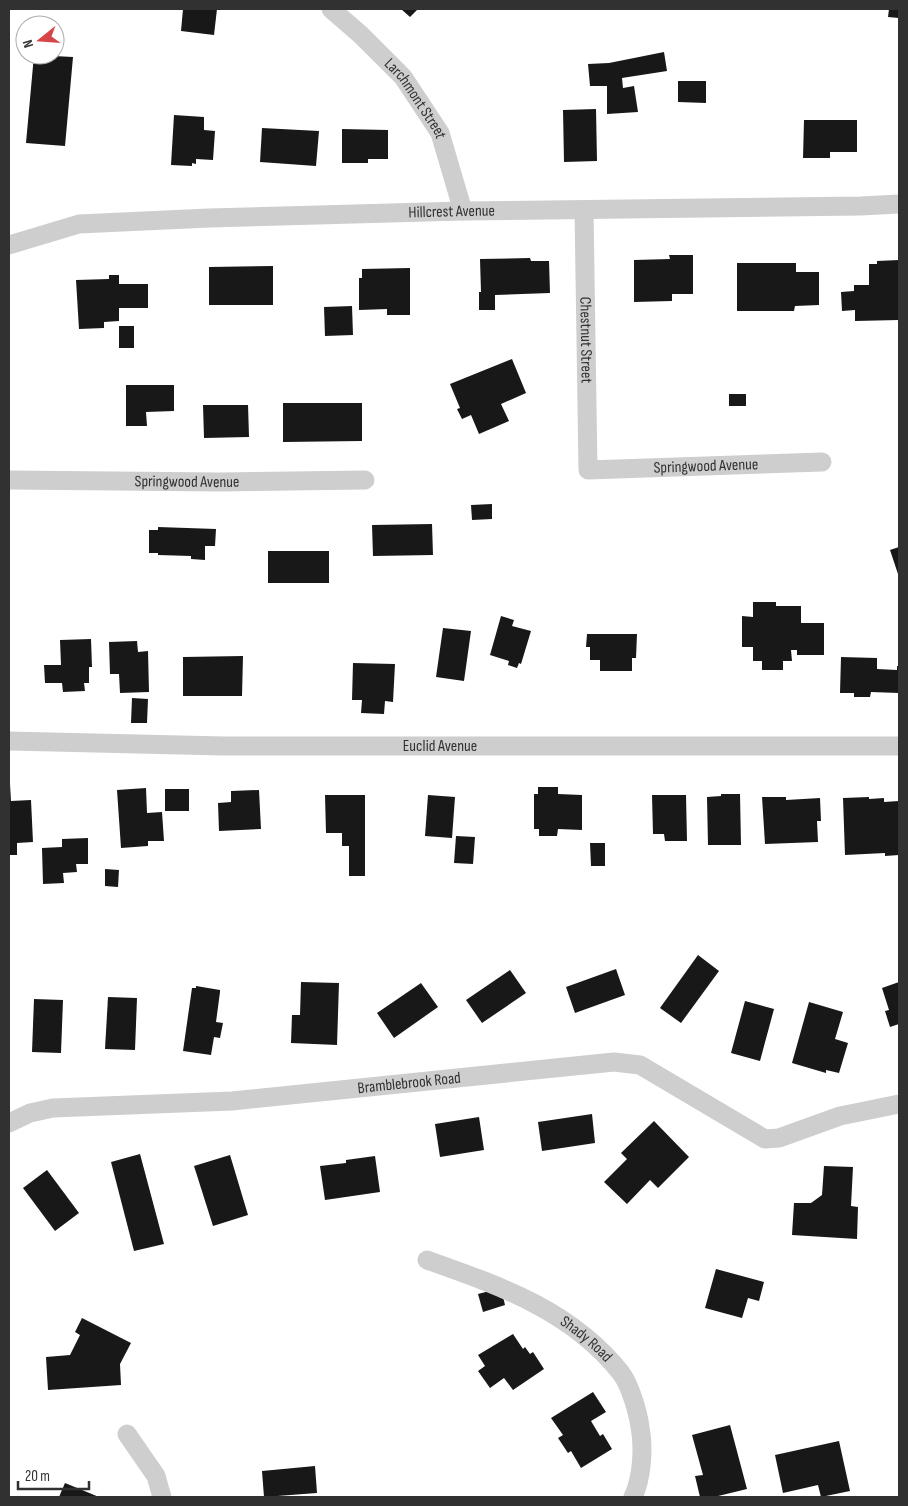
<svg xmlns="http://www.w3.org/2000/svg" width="908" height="1506" viewBox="0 0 908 1506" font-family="'Sofia Sans Condensed',sans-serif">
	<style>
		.building { fill: #181818 }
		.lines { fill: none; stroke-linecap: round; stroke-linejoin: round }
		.street { stroke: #cecece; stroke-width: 19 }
		.labels { text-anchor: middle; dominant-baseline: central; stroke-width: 5; stroke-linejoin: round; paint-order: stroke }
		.street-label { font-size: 16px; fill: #313131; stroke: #fff }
	</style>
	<rect width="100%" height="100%" fill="#fff"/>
	<!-- building -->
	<g class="building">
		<path d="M183 9H217L214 35 181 31Z"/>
		<path d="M401 9H418L410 17Z"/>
		<path d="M889 9H899V18L888 17Z"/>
		<path d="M664 52 667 71 622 78 623 88 634 86 638 112 607 114V86H590L588 64 609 63Z"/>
		<path d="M34 55 73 57 65 146 26 143Z"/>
		<path d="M678 81H706V103L678 102Z"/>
		<path d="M596 109 597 161 564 162 563 110Z"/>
		<path d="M174 115 204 117V130L215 131 213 160 196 159V164L192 163V166L171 165Z"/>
		<path d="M804 120H857V152H830V158H803Z"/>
		<path d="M262 128 319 131 316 166 260 162Z"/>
		<path d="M342 129 388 130V159H368V163H342Z"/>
		<path d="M669 255H693V294H672V301L634 302V260L670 259Z"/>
		<path d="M530 258 531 261H549L550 293 495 295V310H479V292H481L480 259Z"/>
		<path d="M899 260V320L855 321V310L842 311 841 292 854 291V285H869V264H877V261Z"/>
		<path d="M737 263H796V272H819V305L795 306 794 311H737Z"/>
		<path d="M273 266V305H209V267Z"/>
		<path d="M410 268V315H387V309L359 310V278H362V269Z"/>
		<path d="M109 275H119V284H148V308H119V321L104 322V328L79 329 76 280 109 279Z"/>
		<path d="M352 306 353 335 325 336 324 307Z"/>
		<rect x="119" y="326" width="15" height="22"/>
		<path d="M512 359 526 393 501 404 509 421 479 434 471 415 462 419 457 409 460 408 450 384Z"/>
		<path d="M126 385H174V411L146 412 147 426H126Z"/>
		<rect x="729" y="394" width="17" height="12"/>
		<path d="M283 403H362V441L283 442Z"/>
		<path d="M203 405H248L249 437 204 438Z"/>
		<path d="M492 504V519L472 520 471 505Z"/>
		<path d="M432 524 433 555 373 556 372 525Z"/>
		<path d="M158 527 216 529 215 546H205V560L191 559V556L158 555V553H149V530H158Z"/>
		<path d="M899 547V577L890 550Z"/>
		<rect x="268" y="551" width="61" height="32"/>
		<path d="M753 602H776V606H801V623H824V655H797V650H791L792 661H783V670H762V661H753V647H742V616L753 617Z"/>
		<path d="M501 616 514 620 512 626 531 631 521 664 519 663 517 668 508 665 509 661 490 655Z"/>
		<path d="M443 628 471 631 464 681 436 677Z"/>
		<path d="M587 634H637L636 658H632V671H600V660H590V647H586Z"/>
		<path d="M91 639 92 667H89V683H84L85 691 63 692 62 683H45L44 665H61L60 640Z"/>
		<path d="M137 641 138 652 148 651 149 692 120 693 119 674H110L109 642Z"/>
		<path d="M243 656 242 696H183V657Z"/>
		<path d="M841 657 877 658V669L897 670V666H899V693L871 692 870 697H854V693H840Z"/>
		<path d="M353 663 395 664 393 702 385 701 384 714 361 713 362 700H352Z"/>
		<path d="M132 698 148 699 147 723H131Z"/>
		<path d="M9 784H10L11 801 31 800 33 842 17 843V855H9Z"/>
		<path d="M538 787H558V794L582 795V830L558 829 557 836H539V829H534V794H538Z"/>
		<path d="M146 788 147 813 162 812 164 841H148V846L121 848 117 790Z"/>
		<rect x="165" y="789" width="24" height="22"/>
		<path d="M259 790 261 829 219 831 218 803 231 802V791Z"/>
		<path d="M721 794H740L741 845H708L707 797 721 796Z"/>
		<path d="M325 795H365V876H349V846H342V833H326Z"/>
		<path d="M428 795 455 797 452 838 425 836Z"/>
		<path d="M652 795H686L687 841H665L664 834H653Z"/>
		<path d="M762 797H786V800L820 798 821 821H817L818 842 765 844Z"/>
		<path d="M869 797V799L884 798V802L899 801V855L885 856V853L845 855 843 798Z"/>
		<path d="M456 836 475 837 473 864 454 863Z"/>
		<path d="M88 838V864H76L77 872 63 873 64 883 43 884 42 848 62 847V839Z"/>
		<path d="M590 843H605V866H591Z"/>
		<path d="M105 869 119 870 118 887 105 886Z"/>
		<path d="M698 955 719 971 681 1023 660 1008Z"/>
		<path d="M616 969 625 995 575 1013 566 987Z"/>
		<path d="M510 970 526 993 482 1023 466 1000Z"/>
		<path d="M301 982 339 983 337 1045 291 1043 292 1015H300Z"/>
		<path d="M899 982V1024L890 1027 885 1011 889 1010 882 988Z"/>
		<path d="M421 983 438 1007 394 1038 377 1013Z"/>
		<path d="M196 986 220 990V992L216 1022 223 1023 220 1038 214 1037 211 1055 183 1051 192 988H196Z"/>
		<path d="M108 997 137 998 135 1050 105 1049Z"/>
		<path d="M34 999 63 1000 61 1053 32 1052Z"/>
		<path d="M745 1001 774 1009 760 1061 731 1053Z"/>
		<path d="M809 1002 843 1012 835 1039 848 1043 839 1073 826 1070V1073L792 1063Z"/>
		<path d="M592 1114 595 1143 542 1151 538 1122Z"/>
		<path d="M479 1117 484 1150 440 1157 435 1124Z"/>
		<path d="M654 1121 689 1157 658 1188 650 1180 627 1204 604 1182 627 1159 621 1153Z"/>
		<path d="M140 1154 164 1244 134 1251 111 1162Z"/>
		<path d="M230 1155 248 1215 213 1226 194 1166Z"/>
		<path d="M375 1156 380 1192 325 1200 320 1166 346 1163V1160Z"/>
		<path d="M824 1166 853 1167 851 1206 858 1207 857 1239 792 1235 794 1203H811L822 1195Z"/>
		<path d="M47 1170 79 1213 55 1231 23 1188Z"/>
		<path d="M716 1269 764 1282 759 1301 748 1298 742 1318 705 1308Z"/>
		<path d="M501 1288 505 1305 483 1312 478 1294Z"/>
		<path d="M82 1318 131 1343 120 1364 121 1385 48 1390 46 1357 70 1355 80 1335 75 1332Z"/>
		<path d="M513 1334 523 1349 525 1347 530 1354 533 1352 544 1369 513 1390 504 1378 490 1388 478 1371 485 1366 478 1355Z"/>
		<path d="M593 1392 606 1412 591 1421 600 1436 603 1434 612 1449 581 1468 571 1451 568 1453 558 1438 563 1435 551 1418Z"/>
		<path d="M730 1425 747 1489 714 1497H700L695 1476 703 1475 692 1435Z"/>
		<path d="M839 1441 850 1491 821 1497 818 1485 783 1493 775 1455Z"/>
		<path d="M315 1466 317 1493 264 1497 262 1471Z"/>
		<path d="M65 1483 99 1497H59Z"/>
	</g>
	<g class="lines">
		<!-- street -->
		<g class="street">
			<path id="s1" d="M331 9 361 35 403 77 440 133 463 211"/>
			<path id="s2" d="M584 210 588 470 822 462"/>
			<path id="s3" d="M9 245 79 224 209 218 463 211 861 206 899 204"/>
			<path id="s4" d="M9 480 220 482 365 480"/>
			<path id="s5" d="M9 741 224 746H899"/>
			<path id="s6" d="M9 1123 30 1113 53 1108 232 1101 614 1062 640 1065 765 1139 779 1138 840 1116 899 1104"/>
			<path id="s7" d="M427 1260C500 1286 571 1310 621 1373 630 1385 638 1412 640 1427 644 1447 642 1479 633 1497"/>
			<path d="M127 1434 156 1476 162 1497"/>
		</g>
	</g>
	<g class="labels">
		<!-- street labels -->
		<g class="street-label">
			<text stroke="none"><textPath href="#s1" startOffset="124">Larchmont Street</textPath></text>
			<text stroke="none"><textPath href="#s3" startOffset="446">Hillcrest Avenue</textPath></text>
			<text stroke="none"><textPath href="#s2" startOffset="130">Chestnut Street</textPath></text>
			<text stroke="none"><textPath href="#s2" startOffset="378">Springwood Avenue</textPath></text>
			<text stroke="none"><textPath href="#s4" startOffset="178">Springwood Avenue</textPath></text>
			<text stroke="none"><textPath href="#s5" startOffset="431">Euclid Avenue</textPath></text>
			<text stroke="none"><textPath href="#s6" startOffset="404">Bramblebrook Road</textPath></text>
			<text stroke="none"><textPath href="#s7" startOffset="179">Shady Road</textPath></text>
		</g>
	</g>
	<!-- border -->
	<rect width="908" height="1506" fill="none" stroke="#313131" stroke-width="20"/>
	<!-- north arrow -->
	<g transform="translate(40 40) rotate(253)"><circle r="24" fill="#ffffff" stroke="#adadad"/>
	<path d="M0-4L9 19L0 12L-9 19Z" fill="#d74548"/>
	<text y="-8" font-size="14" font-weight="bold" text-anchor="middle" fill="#313131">N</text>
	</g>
	<!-- scale -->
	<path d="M18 1481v8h71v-8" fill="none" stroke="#313131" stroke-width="2.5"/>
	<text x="25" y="1481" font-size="15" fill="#313131" stroke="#ffffff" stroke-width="4" paint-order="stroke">20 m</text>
</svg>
